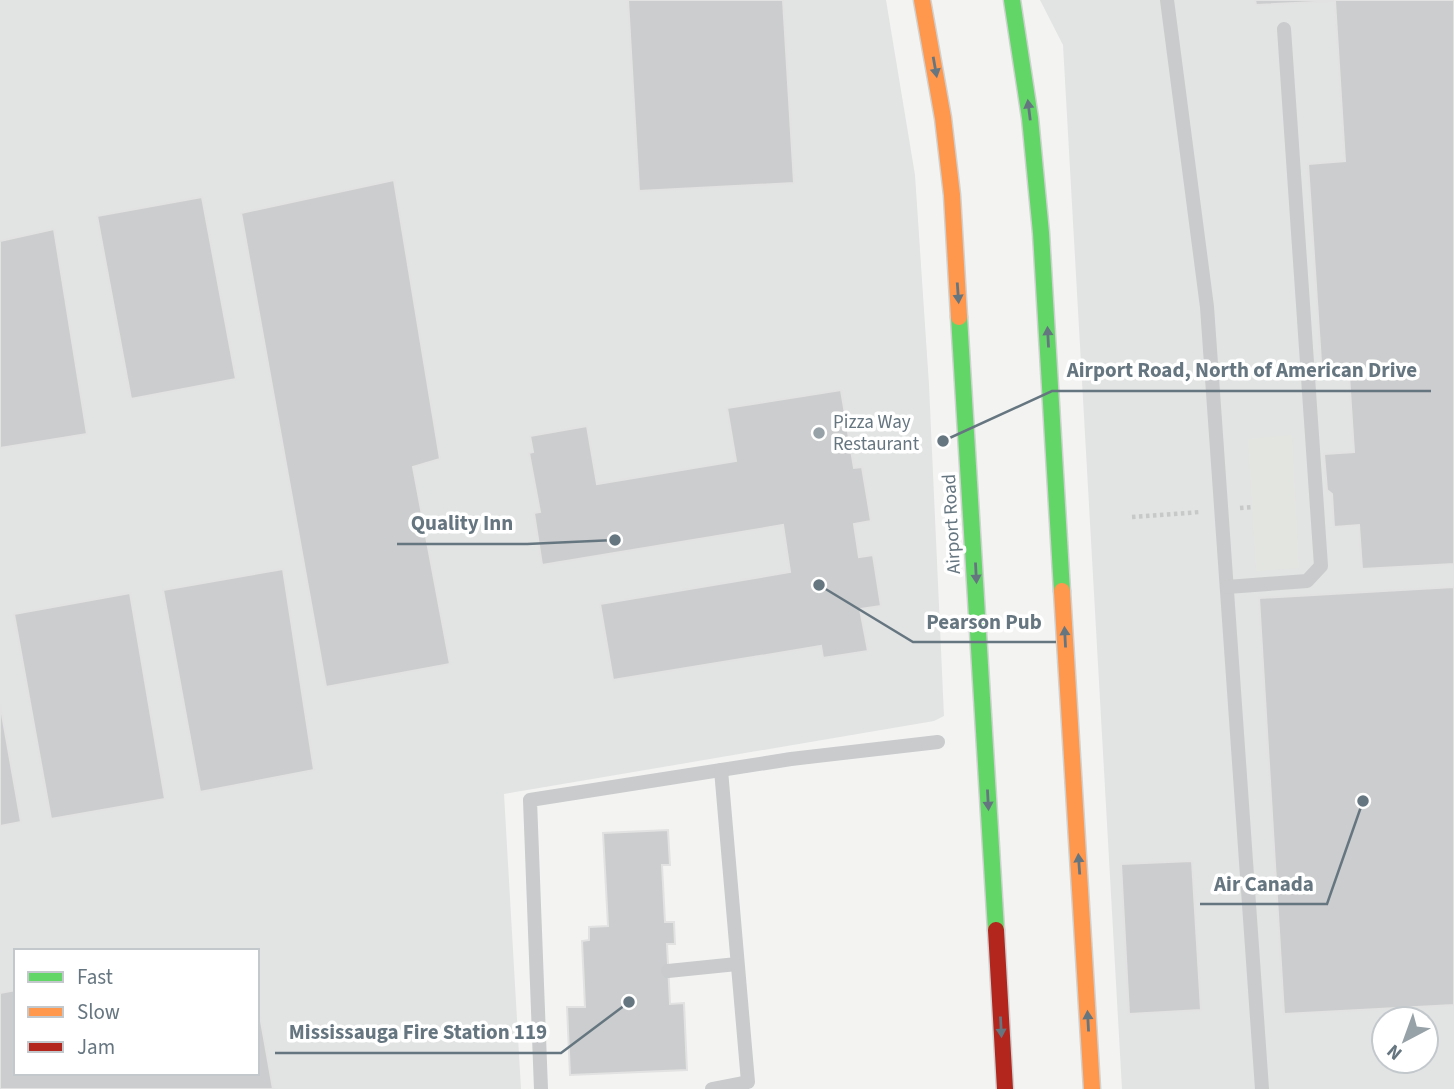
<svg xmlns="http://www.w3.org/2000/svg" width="1454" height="1089" viewBox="0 0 1454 1089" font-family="'Source Sans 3',sans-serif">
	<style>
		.built { fill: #e2e3e3; fill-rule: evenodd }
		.green { fill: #e3e6e0 }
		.building { fill: #cccdce; stroke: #e2e2e2; stroke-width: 2 }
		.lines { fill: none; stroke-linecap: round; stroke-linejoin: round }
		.fast-casing { stroke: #d0d1d1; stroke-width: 19 }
		.slow-casing { stroke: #d0d1d1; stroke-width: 19 }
		.jam-casing { stroke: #d0d1d1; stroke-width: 19 }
		.path { stroke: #c7c8c8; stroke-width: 4.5; stroke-dasharray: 3.5 3.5; stroke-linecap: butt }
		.lane { stroke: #c9cbcc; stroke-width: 14 }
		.fast { stroke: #63d668; stroke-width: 16 }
		.slow { stroke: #ff974d; stroke-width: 16 }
		.jam { stroke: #b3261e; stroke-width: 16 }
		.oneway { fill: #667680 }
		.poi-dot { fill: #97a2a8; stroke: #fff; stroke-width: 2.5 }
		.labels { text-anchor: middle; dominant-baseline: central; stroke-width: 7; stroke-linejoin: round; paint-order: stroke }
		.poi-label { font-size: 19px; fill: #667680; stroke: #fff; text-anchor: start }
		.street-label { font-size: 19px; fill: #667680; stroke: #fff }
		.leader { fill: none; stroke: #667680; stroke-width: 2.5 }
		.callout-dot { fill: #667680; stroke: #fff; stroke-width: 2.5 }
		.callout-label { font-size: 21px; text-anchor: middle; font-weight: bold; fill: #667680; stroke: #fff; stroke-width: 7; stroke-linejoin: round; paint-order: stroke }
	</style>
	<rect width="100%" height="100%" fill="#f3f3f2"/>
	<!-- built -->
	<g class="built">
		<path d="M0 0H886L915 175 929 385 944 716 934 721 504 794 521 1089H0ZM16 951H257V1073H16Z"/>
		<path d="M1040 0H1454V1089H1122L1063 45ZM1384 1019H1426V1061H1384Z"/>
	</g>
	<!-- green -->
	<path class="green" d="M1292 435 1299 568 1256 571 1248 439Z"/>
	<!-- building -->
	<g class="building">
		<path d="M628 0H783L794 183 639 191Z"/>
		<path d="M1255 0H1454V564L1362 569 1359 525 1334 527 1332 494 1327 490 1324 454 1354 452 1349 375 1322 377 1308 164 1345 161 1335 1 1256 5Z"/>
		<path d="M394 180 440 459 413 467 450 664 326 687 241 213Z"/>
		<path d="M202 197 236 379 131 399 97 216Z"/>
		<path d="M54 229 87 434 0 448V241Z"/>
		<path d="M841 390 854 468 862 467 871 521 854 524 859 557 873 555 881 606 860 609 868 651 823 658 821 646 613 680 600 604 790 572 783 525 542 565 534 513 540 512 529 453 533 452 530 436 587 426 597 484 736 461 727 408Z"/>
		<path d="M283 569 314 770 200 792 163 590Z"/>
		<path d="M1454 587V1005L1284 1014 1259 598Z"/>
		<path d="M130 593 165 799 51 819 14 614Z"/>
		<path d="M0 703 21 822 0 826Z"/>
		<path d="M668 830 670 865H662L665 922H674L675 944H667L670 1004 684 1003 687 1070 570 1075 567 1007H585L582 941 589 940V927L608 926 603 833Z"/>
		<path d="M1192 861 1201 1010 1129 1014 1121 864Z"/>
		<path d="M16 990V1073H257V999L273 1089H0V993Z"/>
	</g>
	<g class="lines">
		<!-- fast casing -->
		<g class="fast-casing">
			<g id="fast">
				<path d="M1012 0 1030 118 1041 233 1062 591"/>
				<path d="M959 317 996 930"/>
			</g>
		</g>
		<!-- slow casing -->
		<g class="slow-casing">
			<g id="slow">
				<path d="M922 0 943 118 952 195 959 317"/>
				<path d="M1062 591 1092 1089"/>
			</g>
		</g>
		<!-- jam casing -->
		<g class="jam-casing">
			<path id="jam" d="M996 930 1005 1089"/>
		</g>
		<!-- path -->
		<g class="path">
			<path d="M1240 508 1253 507"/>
			<path d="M1132 517 1200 512"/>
		</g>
		<!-- lane -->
		<g class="lane">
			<path d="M1167 0 1207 307 1262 1089"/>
			<path d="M1227 587 1307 581 1321 566 1284 29"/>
			<path d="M668 971 737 964"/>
			<path d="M541 1089 530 800 791 759 938 742"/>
			<path d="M712 1089 748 1082 721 770"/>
		</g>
		<!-- fast -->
		<use href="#fast" class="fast"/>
		<!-- slow -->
		<use href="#slow" class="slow"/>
		<!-- jam -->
		<use href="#jam" class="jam"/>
	</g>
	<!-- one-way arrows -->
	<defs><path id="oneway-solid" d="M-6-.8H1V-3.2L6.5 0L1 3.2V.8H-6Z" transform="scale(1.75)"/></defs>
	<g class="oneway">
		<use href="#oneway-solid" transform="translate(935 67) rotate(80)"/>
		<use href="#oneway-solid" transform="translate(1029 110) rotate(-97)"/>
		<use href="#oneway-solid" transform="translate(958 293) rotate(86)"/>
		<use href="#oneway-solid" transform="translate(1048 337) rotate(-93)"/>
		<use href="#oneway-solid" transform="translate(976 573) rotate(87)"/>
		<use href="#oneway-solid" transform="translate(1065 637) rotate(-93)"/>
		<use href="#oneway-solid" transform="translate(988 800) rotate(87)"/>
		<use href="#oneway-solid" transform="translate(1079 864) rotate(-94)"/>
		<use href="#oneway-solid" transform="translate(1088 1021) rotate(-93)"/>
		<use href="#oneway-solid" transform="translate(1001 1027) rotate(87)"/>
	</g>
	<!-- markers -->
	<circle class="poi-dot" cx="819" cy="433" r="7"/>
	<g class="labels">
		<!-- poi labels -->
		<g class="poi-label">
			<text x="833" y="422">Pizza Way<tspan x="833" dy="22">Restaurant</tspan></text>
		</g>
		<!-- street labels -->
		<g class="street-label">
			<text transform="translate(952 524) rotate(-93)">Airport Road</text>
		</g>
	</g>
	<!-- callouts -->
	<path class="leader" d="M943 441L1052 391H1431M615 540L527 544H397M819 585L913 642H1056M1363 801L1327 904H1200M629 1002L561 1053H275"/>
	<g class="callout-dot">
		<circle cx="943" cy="441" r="7"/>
		<circle cx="615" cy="540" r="7"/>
		<circle cx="819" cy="585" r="7"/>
		<circle cx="1363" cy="801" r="7"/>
		<circle cx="629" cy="1002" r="7"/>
	</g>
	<g class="callout-label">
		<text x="1242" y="377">Airport Road, North of American Drive</text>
		<text x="462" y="530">Quality Inn</text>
		<text x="984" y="629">Pearson Pub</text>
		<text x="1264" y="891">Air Canada</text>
		<text x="418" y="1039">Mississauga Fire Station 119</text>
	</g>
	<!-- legend -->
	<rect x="14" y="949" width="245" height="126" fill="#ffffff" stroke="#c2c8cc" stroke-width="2"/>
	<rect x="28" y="972" width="35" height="10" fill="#63d668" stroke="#c2c8cc" stroke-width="2"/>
	<text x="77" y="984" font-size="21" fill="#667680">Fast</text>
	<rect x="28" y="1007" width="35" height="10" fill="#ff974d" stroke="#c2c8cc" stroke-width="2"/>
	<text x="77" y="1019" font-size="21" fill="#667680">Slow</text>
	<rect x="28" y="1042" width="35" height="10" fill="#b3261e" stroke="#c2c8cc" stroke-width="2"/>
	<text x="77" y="1054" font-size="21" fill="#667680">Jam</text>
	<!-- north arrow -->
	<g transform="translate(1405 1040) rotate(221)"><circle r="33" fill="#ffffff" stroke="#c2c8cc" stroke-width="2"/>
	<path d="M0-5L12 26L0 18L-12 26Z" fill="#97a2a8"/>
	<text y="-10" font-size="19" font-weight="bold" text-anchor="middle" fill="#667680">N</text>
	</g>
</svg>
